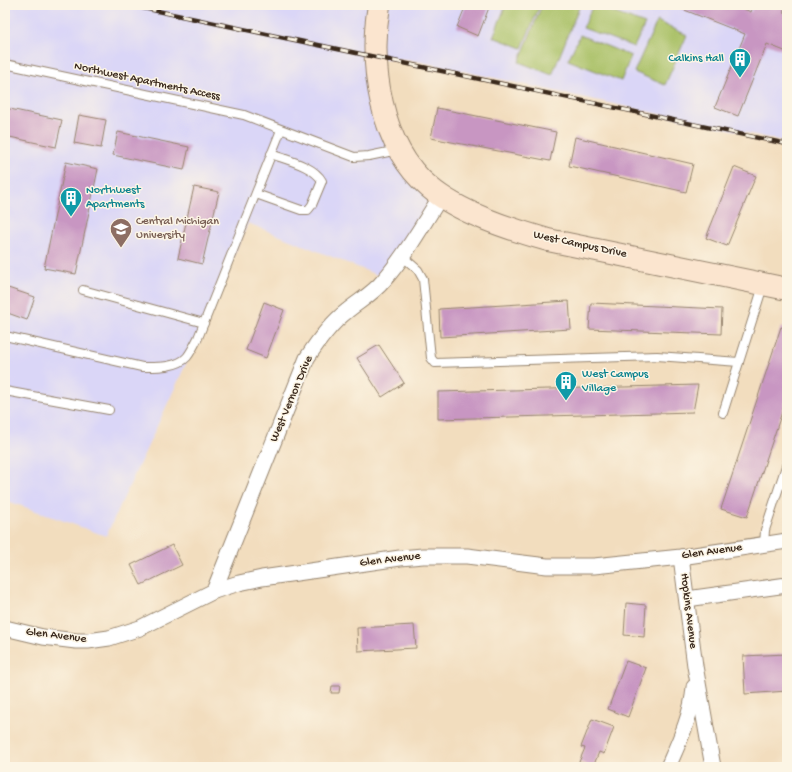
<svg xmlns="http://www.w3.org/2000/svg" width="792" height="772" viewBox="0 0 792 772" font-family="'Gochi Hand',sans-serif">
	<style>
		.built { fill: #dad6f7 }
		.green { fill: #a8c065; stroke: #727542 }
		.building { fill: #c896c2 }
		.lines { fill: none; stroke-linecap: round; stroke-linejoin: round }
		.lane-casing { stroke: #96846e; stroke-width: 10 }
		.street-casing { stroke: #96846e; stroke-width: 17 }
		.secondary-casing { stroke: #96846e; stroke-width: 24 }
		.lane { stroke: #fff; stroke-width: 8 }
		.street { stroke: #fff; stroke-width: 15 }
		.secondary { stroke: #fbe5cf; stroke-width: 22 }
		.rail-casing { stroke: #3b2a1e; stroke-width: 4.5 }
		.rail { stroke: #fcf5e5; stroke-width: 3; stroke-dasharray: 9; stroke-linecap: butt }
		.labels { text-anchor: middle; dominant-baseline: central; stroke-width: 3; stroke-linejoin: round; paint-order: stroke }
		.culture-label { font-size: 12px; fill: #0d838f; stroke: #fcf5e5; text-anchor: start }
		.street-label { font-size: 12px; fill: #3b2a1e; stroke: #fcf5e5 }
		.education-label { font-size: 12px; fill: #785e54; stroke: #fcf5e5; text-anchor: start }
	</style>
	<rect width="100%" height="100%" fill="#fcf5e5"/>
	<filter id="ink" filterUnits="userSpaceOnUse"><feTurbulence type="fractalNoise" baseFrequency=".025" numOctaves="2"/><feDisplacementMap in="SourceGraphic" scale="8" xChannelSelector="R" yChannelSelector="G"/><feConvolveMatrix kernelMatrix="1 2 1 2 8 2 1 2 1" color-interpolation-filters="sRGB"/></filter>
	<filter id="wash" filterUnits="userSpaceOnUse"><feTurbulence type="fractalNoise" baseFrequency=".012" numOctaves="4" result="noise"/><feDisplacementMap in="SourceGraphic" scale="16" xChannelSelector="R" yChannelSelector="G"/><feGaussianBlur stdDeviation="0.9" result="paint"/><feColorMatrix in="noise" values="0 0 0 0 0 0 0 0 0 0 0 0 0 0 0 0 0 1.4 0 .05"/><feComposite in="paint" operator="in"/></filter>
	<g filter="url(#wash)">
		<rect width="100%" height="100%" fill="#f2ddbe"/>
		<!-- built -->
		<path class="built" d="M5 5H787V142L417 61 377 58 392 135 441 196 377 275 248 223 198 338 106 536 5 500Z"/>
		<!-- green -->
		<g class="green">
			<path d="M506 5H540L522 48 493 37Z"/>
			<path d="M542 5H580L552 75 519 62Z"/>
			<path d="M593 5 645 24 634 47 583 28Z"/>
			<path d="M657 21 687 35 665 85 634 72Z"/>
			<path d="M580 35 631 56 621 81 568 60Z"/>
		</g>
		<g id="blocks">
			<!-- building -->
			<g class="building">
				<path d="M466 5H490L478 36 457 27Z"/>
				<path d="M672 5H734L751 12 754 5H786L783 12 787 13V52L767 44 738 116 715 107 745 34Z"/>
				<path d="M5 108 62 120 56 147 5 136Z"/>
				<path d="M437 108 556 132 550 161 431 138Z"/>
				<path d="M79 115 106 120 101 148 74 143Z"/>
				<path d="M118 132 189 147 184 170 113 155Z"/>
				<path d="M575 137 693 164 686 192 569 166Z"/>
				<path d="M66 162 98 169 76 274 44 268Z"/>
				<path d="M734 167 756 176 727 246 706 238Z"/>
				<path d="M194 187 219 192 202 264 178 258Z"/>
				<path d="M5 287 35 297 27 320 5 312Z"/>
				<path d="M569 301 571 329 440 337 439 309Z"/>
				<path d="M264 302 284 310 266 358 246 350Z"/>
				<path d="M591 303 722 309 721 334 589 329Z"/>
				<path d="M781 327 787 329V397L747 517 721 509Z"/>
				<path d="M379 345 404 383 382 397 357 358Z"/>
				<path d="M698 385 693 412 438 419V392Z"/>
				<path d="M172 545 182 565 141 585 131 565Z"/>
				<path d="M626 603 646 605 644 637 624 635Z"/>
				<path d="M414 625 416 648 358 651 357 628Z"/>
				<path d="M787 654V691L745 694 743 656Z"/>
				<path d="M626 661 646 668 628 717 608 709Z"/>
				<path d="M332 686H340L339 693H331Z"/>
				<path d="M592 719 614 727 604 754 599 752 593 767 579 762 585 748 581 747Z"/>
			</g>
		</g>
	</g>
	<g filter="url(#ink)">
		<use href="#blocks" fill-opacity="0" stroke="#96846e" stroke-width="1"/>
		<g class="lines">
			<!-- lane casing -->
			<g class="lane-casing">
				<g id="lane">
					<path d="M5 64 244 115 354 157 369 156 398 150"/>
					<path d="M256 194 301 210H308L312 205 322 181C314 166 287 160 271 154"/>
					<path d="M402 256 418 270 423 279 431 358 435 363 657 356 739 362"/>
					<path d="M83 290 204 323"/>
					<path d="M5 336 142 367C155 367 177 368 187 357 191 352 195 344 198 338L281 130"/>
					<path d="M5 391 109 410"/>
					<path d="M723 413 763 286"/>
					<path d="M764 545 765 530 787 463"/>
				</g>
			</g>
			<!-- street casing -->
			<g class="street-casing">
				<g id="street">
					<path d="M681 557 695 666 713 767"/>
					<path d="M214 591 307 358C318 341 330 324 347 311 359 301 374 293 384 280 406 255 423 224 441 196"/>
					<path d="M687 599 787 585"/>
					<path d="M5 628 43 637 76 641H88L109 638 140 628 214 591 239 583 262 578 400 558 423 556H467L547 566H594L681 557 787 541"/>
					<path d="M668 767C679 742 692 715 694 687"/>
				</g>
			</g>
			<!-- secondary casing -->
			<g class="secondary-casing">
				<path id="secondary" d="M379 5C369 65 380 146 429 187 459 213 510 229 548 240L787 289"/>
			</g>
			<!-- lane -->
			<use href="#lane" class="lane"/>
			<!-- street -->
			<use href="#street" class="street"/>
			<!-- secondary -->
			<use href="#secondary" class="secondary"/>
			<!-- rail casing -->
			<g class="rail-casing">
				<path id="rail" d="M129 5 787 144"/>
			</g>
			<!-- rail -->
			<use href="#rail" class="rail"/>
		</g>
	</g>
	<!-- icons -->
	<defs>
		<g id="building-pin" transform="scale(1.15)"><path d="M0 17L-7.5 6A9.5 9.5 0 1 1 7.5 6Z" fill="#0f9aa8" stroke="#fcf5e5"/><path d="M-4-6H4V6H1V3H-1V6H-4ZM-2.5-4.3h1.7v1.8h-1.7ZM.8-4.3h1.7v1.8H.8ZM-2.5-1h1.7V.8h-1.7ZM.8-1h1.7V.8H.8Z" fill="#fff"/></g>
		<g id="university-pin" transform="scale(1.15)"><path d="M0 17L-7.5 6A9.5 9.5 0 1 1 7.5 6Z" fill="#8d6e63" stroke="#fcf5e5"/><path d="M0-5L7-2L0 1L-7-2ZM-4 1L0 2.5L4 1V4Q0 6-4 4Z" fill="#fff"/></g>
	</defs>
	<g fill-rule="evenodd">
		<use href="#building-pin" x="740" y="59"/>
		<use href="#building-pin" x="71" y="198"/>
		<use href="#university-pin" x="121" y="229"/>
		<use href="#building-pin" x="566" y="382"/>
	</g>
	<g class="labels">
		<!-- culture labels -->
		<g class="culture-label">
			<text x="724" y="59" text-anchor="end">Calkins Hall</text>
			<text x="86" y="191">Northwest<tspan x="86" dy="14">Apartments</tspan></text>
			<text x="582" y="375">West Campus<tspan x="582" dy="14">Village</tspan></text>
		</g>
		<!-- street labels -->
		<g class="street-label">
			<text transform="translate(147 82) rotate(12)">Northwest Apartments Access</text>
			<text transform="translate(580 245) rotate(12)">West Campus Drive</text>
			<text transform="translate(292 399) rotate(-67)">West Vernon Drive</text>
			<text transform="translate(712 552) rotate(-8)">Glen Avenue</text>
			<text transform="translate(390 560) rotate(-7)">Glen Avenue</text>
			<text transform="translate(688 611) rotate(83)">Hopkins Avenue</text>
			<text transform="translate(56 636) rotate(7)">Glen Avenue</text>
		</g>
		<!-- education labels -->
		<g class="education-label">
			<text x="136" y="222">Central Michigan<tspan x="136" dy="14">University</tspan></text>
		</g>
	</g>
	<!-- margin -->
	<rect width="792" height="772" fill="none" stroke="#fcf5e5" stroke-width="20"/>
</svg>
